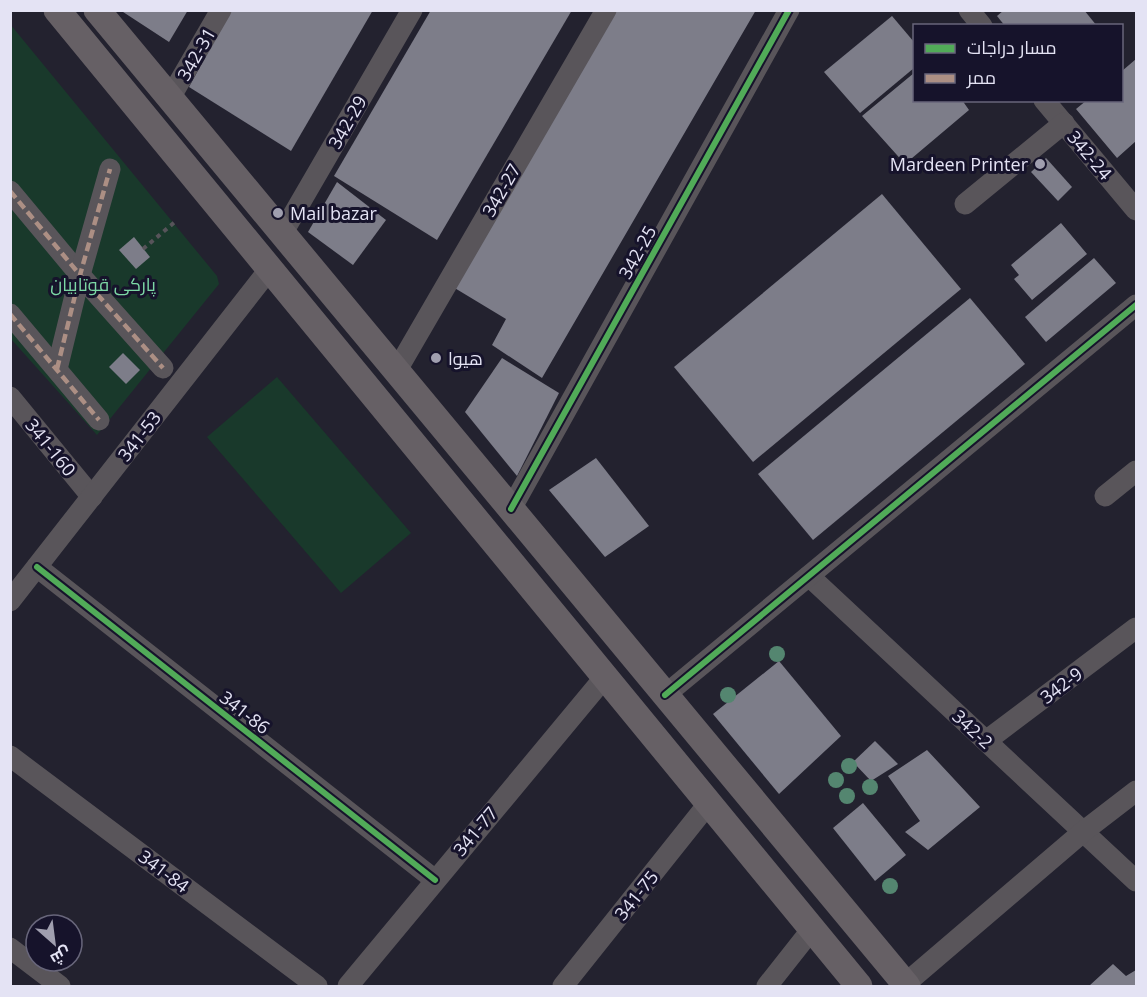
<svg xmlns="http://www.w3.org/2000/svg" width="1147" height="997" viewBox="0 0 1147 997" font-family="'Open Sans',Cairo,sans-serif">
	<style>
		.green { fill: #19392b }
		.building { fill: #7d7d89 }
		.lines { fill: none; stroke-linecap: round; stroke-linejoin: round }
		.path { stroke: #57545a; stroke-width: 4; stroke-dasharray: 4.5 4.5; stroke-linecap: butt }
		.minor { stroke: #59555a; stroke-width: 21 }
		.major { stroke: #666065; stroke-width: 27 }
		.quiet { stroke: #ac8f84; stroke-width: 4.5; stroke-dasharray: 9 4.5; stroke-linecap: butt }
		.cycleway-casing { stroke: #16132b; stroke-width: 10 }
		.cycleway { stroke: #51ab58; stroke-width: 6 }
		.tree { fill: #548670 }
		.poi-dot { fill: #a09faf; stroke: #16132b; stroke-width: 2 }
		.labels { text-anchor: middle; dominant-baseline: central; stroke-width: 6; stroke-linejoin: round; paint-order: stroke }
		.street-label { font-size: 18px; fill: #e4e3f4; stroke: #16132b }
		.poi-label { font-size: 18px; fill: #e4e3f4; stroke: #16132b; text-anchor: start }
		.park-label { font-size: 18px; fill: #7cd8a5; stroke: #16132b }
	</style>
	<rect width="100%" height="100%" fill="#23222f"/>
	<!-- green -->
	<g class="green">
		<path d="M10 24 217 276 219 284 97 435 11 339Z"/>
		<path d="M277 377 411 533 341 593 207 437Z"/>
	</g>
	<!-- building -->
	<g class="building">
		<path d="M120 10H188L169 42Z"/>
		<path d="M231 10H373L291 151 189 87Z"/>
		<path d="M431 10H572L437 240 334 176Z"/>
		<path d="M615 10H756L542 378 492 345 506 319 453 287Z"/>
		<path d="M1004 10H1084L1097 26H1005L997 16Z"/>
		<path d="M892 16 914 42V68L860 113 824 72Z"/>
		<path d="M1136 59V141L1117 158 1076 109 1087 100H1122V71Z"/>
		<path d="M914 73V100H962L969 110 905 164 862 116Z"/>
		<path d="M1046 158 1072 187 1058 201 1031 172Z"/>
		<path d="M337 182 386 220 353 265 308 232Z"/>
		<path d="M882 194 961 289 753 462 674 367Z"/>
		<path d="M1061 223 1087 254 1032 300 1014 279 1019 275 1011 265Z"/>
		<path d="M134 237 150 257 136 269 119 250Z"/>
		<path d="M1094 258 1116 283 1046 342 1025 317Z"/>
		<path d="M970 298 1025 364 813 540 758 474Z"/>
		<path d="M123 353 140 370 126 384 109 367Z"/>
		<path d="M502 358 559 393 517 476 465 412Z"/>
		<path d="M596 458 649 526 605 557 549 490Z"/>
		<path d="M779 661 841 736 779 794 713 714Z"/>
		<path d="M875 741 898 764 871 781 853 762Z"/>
		<path d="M927 750 980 807 928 850 905 832 920 821 888 776Z"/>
		<path d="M863 803 906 855 875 881 833 828Z"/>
		<path d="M1113 964 1126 976 1136 970V986H1089Z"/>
	</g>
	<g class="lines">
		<!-- path -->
		<path class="path" d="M143 249 176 221"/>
		<!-- minor -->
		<g class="minor">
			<path d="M969 10 982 26"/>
			<path d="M170 98 221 10"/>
			<path d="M1044 100 1136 210"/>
			<path d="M10 191 80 275 163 368"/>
			<path d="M965 204 1064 123"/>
			<path d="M282 234 412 10"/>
			<path d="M10 314 99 420"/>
			<path d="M57 369 80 275 110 169"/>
			<path d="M397 370 606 10"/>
			<path d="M10 397 92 497"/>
			<path d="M1105 496 1136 471"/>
			<path d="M511 509 789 10"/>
			<path d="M37 567 435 880"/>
			<path d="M809 576 1136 881"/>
			<path d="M10 601 268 271"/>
			<path d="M665 695 1136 305"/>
			<path d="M986 741 1136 628"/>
			<path d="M10 756 317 986"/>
			<path d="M10 948 60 986"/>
			<path d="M905 984 1084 831 1136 791"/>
			<path d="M348 986 604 678"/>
			<path d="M563 986 708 804"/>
			<path d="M767 986 812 929"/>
		</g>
		<!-- major -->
		<g class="major">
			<path d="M57 10 859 986"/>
			<path d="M97 10 907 986"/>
		</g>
		<!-- quiet -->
		<g class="quiet">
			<path d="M10 191 80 275 163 368"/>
			<path d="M10 314 99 420"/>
			<path d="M57 369 80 275 110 169"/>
		</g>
		<!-- cycleway casing -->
		<g class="cycleway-casing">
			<g id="cycleway">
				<path d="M511 509 789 10"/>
				<path d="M37 567 435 880"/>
				<path d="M665 695 1136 305"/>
			</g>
		</g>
		<!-- cycleway -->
		<use href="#cycleway" class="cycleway"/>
	</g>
	<!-- trees -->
	<g class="tree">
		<circle cx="777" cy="654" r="8"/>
		<circle cx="728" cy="695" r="8"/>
		<circle cx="849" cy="766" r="8"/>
		<circle cx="836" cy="780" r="8"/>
		<circle cx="870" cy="787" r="8"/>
		<circle cx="847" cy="796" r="8"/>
		<circle cx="890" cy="886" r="8"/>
	</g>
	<!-- markers -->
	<g class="poi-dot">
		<circle cx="1040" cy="164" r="6"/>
		<circle cx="278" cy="213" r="6"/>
		<circle cx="436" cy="358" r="6"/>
	</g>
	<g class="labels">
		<!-- street labels -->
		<g class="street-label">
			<text transform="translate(196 54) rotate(-60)">342-31</text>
			<text transform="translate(347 122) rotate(-60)">342-29</text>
			<text transform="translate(1090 155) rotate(50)">342-24</text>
			<text transform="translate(501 190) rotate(-60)">342-27</text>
			<text transform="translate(637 252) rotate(-61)">342-25</text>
			<text transform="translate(139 436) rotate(-52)">341-53</text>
			<text transform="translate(51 447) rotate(51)">341-160</text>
			<text transform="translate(1061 685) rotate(-37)">342-9</text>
			<text transform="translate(245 712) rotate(38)">341-86</text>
			<text transform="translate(973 729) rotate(43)">342-2</text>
			<text transform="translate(475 831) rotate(-50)">341-77</text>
			<text transform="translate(164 871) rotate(37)">341-84</text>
			<text transform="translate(636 895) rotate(-51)">341-75</text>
		</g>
		<!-- poi labels -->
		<g class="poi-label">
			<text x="1028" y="164" text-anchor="end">Mardeen Printer</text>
			<text x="290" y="213">Mail bazar</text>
			<text x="448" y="358">هيوا</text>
		</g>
		<!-- park labels -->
		<g class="park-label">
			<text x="103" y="284">پارکی قوتابیان</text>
		</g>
	</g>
	<!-- border -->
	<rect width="1147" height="997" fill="none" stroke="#e4e3f4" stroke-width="24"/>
	<!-- legend -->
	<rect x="913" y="24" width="210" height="78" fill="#16132b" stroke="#68667b" stroke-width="1.5"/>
	<rect x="925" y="44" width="30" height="9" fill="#51ab58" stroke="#68667b" stroke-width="1.5"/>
	<text x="967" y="54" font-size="18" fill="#e4e3f4">مسار دراجات</text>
	<rect x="925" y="74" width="30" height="9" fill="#ac8f84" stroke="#68667b" stroke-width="1.5"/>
	<text x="967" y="84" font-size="18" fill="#e4e3f4">ممر</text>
	<!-- north arrow -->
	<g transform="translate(54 943) rotate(152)"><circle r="28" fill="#16132b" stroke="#68667b" stroke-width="1.5"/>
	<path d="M0-4.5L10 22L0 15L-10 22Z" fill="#a09faf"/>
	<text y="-9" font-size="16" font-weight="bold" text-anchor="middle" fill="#e4e3f4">ش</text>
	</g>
</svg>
